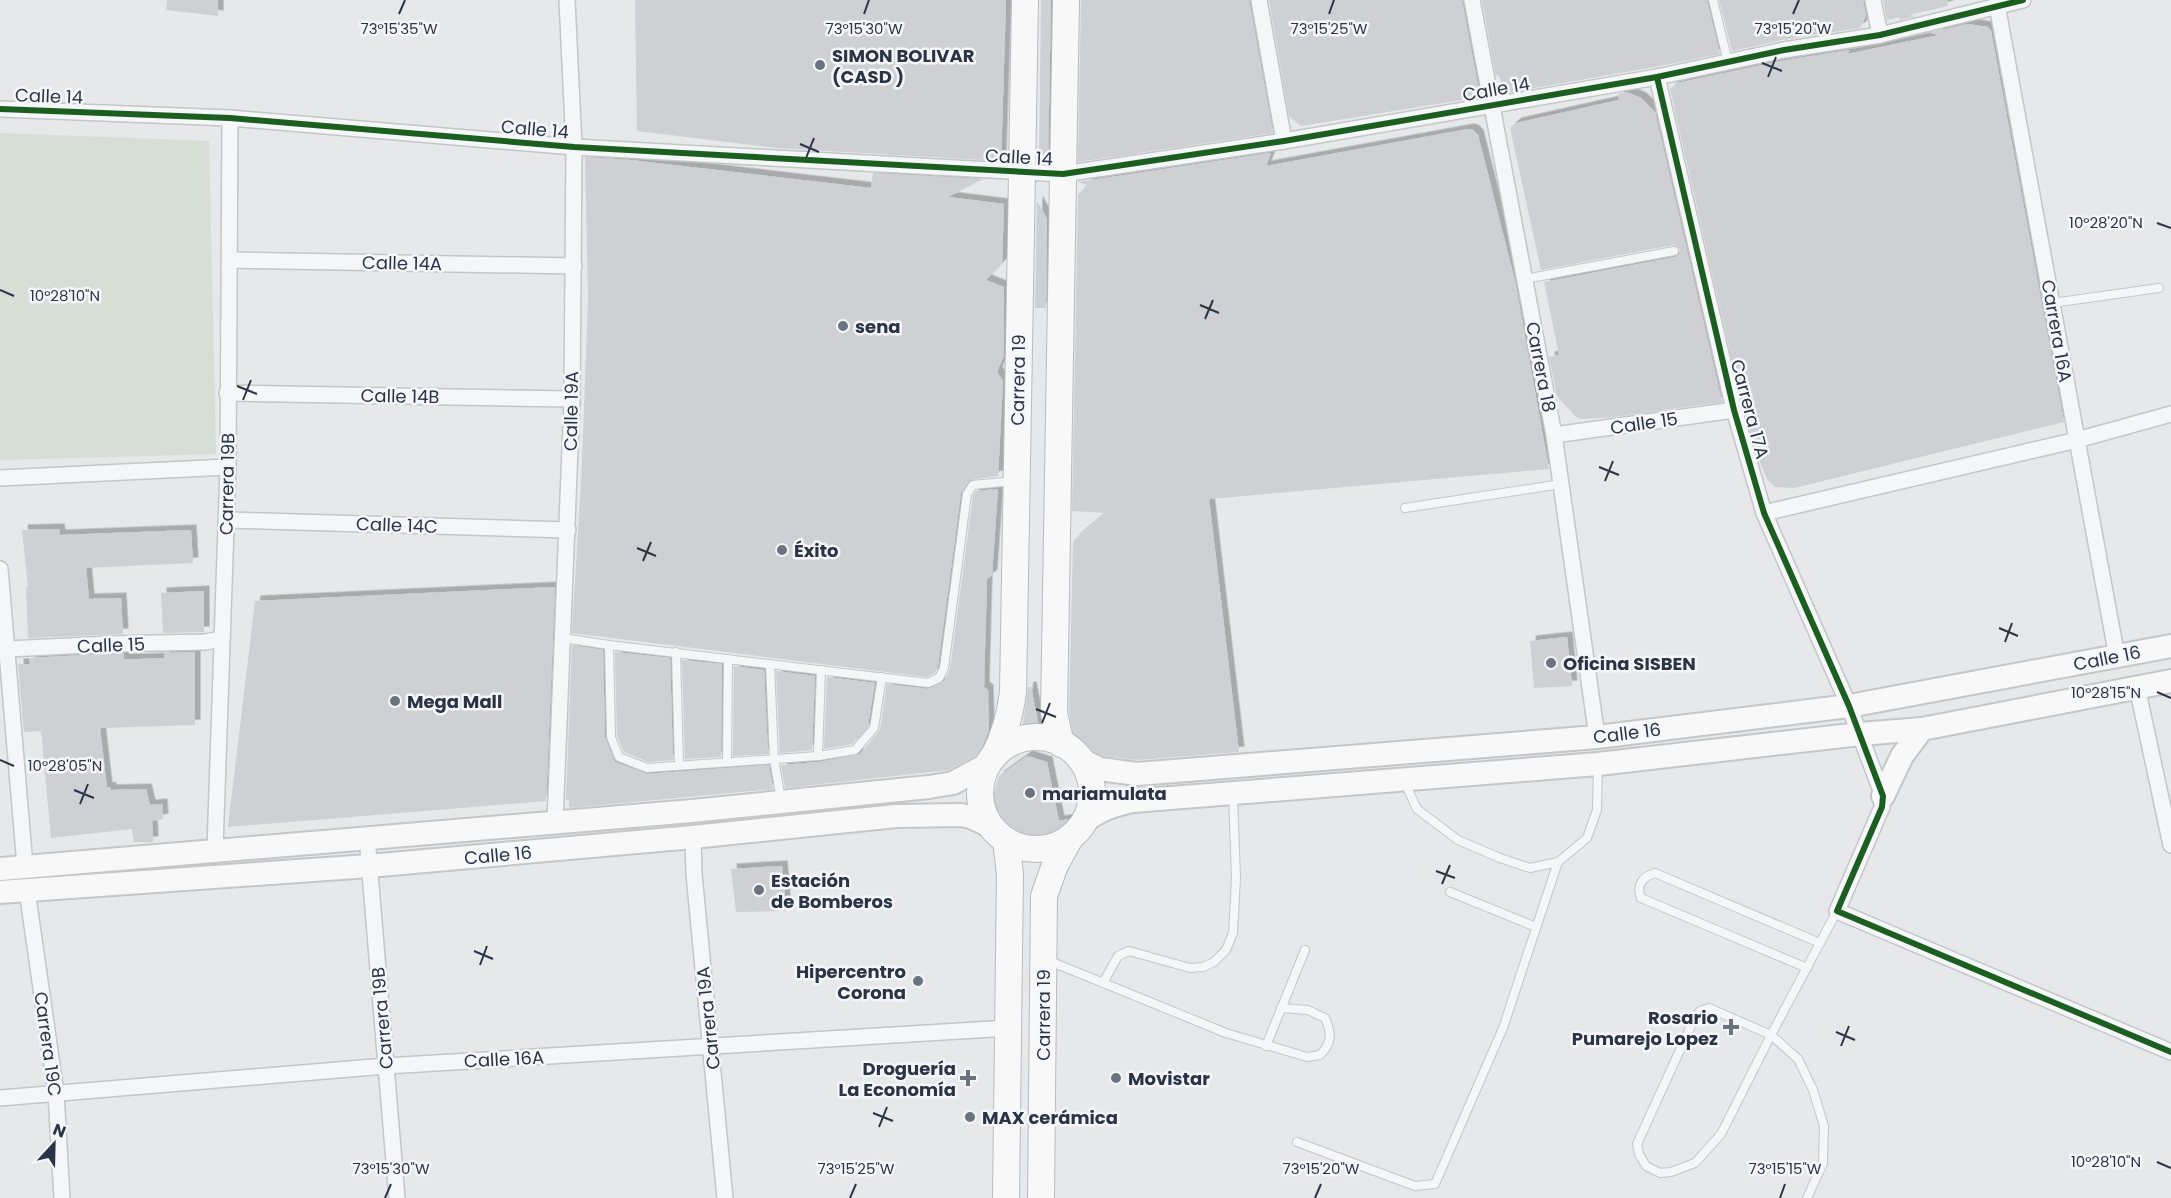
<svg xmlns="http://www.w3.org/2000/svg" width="2171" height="1198" viewBox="0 0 2171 1198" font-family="Poppins,sans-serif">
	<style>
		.green { fill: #d6ded6 }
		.building { fill: #ced0d3; filter: url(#shadow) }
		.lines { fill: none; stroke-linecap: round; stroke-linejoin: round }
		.service-casing { stroke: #c4c6c8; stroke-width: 10 }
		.minor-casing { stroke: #c4c6c8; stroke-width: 18 }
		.secondary-casing { stroke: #c4c6c8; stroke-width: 26 }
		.trunk-casing { stroke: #b8bbbf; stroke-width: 28 }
		.service { stroke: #f5f6f7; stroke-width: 8 }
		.minor { stroke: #f5f6f7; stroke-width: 15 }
		.secondary { stroke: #f8f8f8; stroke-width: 22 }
		.trunk { stroke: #f8f8f8; stroke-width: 26 }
		.cycleway-casing { stroke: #f4f6f9; stroke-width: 10 }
		.cycleway { stroke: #1b5e20; stroke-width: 6 }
		.ticks { fill: none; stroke: #2b3445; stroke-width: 2 }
		.poi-dot { fill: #6c737f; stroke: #f4f6f9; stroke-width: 2 }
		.labels { text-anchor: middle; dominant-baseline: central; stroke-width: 5; stroke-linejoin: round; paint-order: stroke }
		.poi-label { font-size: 18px; font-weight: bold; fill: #2b3445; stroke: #f4f6f9; text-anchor: start }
		.street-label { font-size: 18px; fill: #2b3445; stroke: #f4f6f9 }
		.ticks-label { font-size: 15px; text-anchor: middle; fill: #2b3445; stroke: #f4f6f9; stroke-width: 5; stroke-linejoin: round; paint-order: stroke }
	</style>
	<defs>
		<filter id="shadow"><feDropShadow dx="5.5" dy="-5.5" stdDeviation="0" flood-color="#0004"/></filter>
	</defs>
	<rect width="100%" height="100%" fill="#e6e8ea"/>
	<!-- green -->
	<path class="green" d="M0 133 209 141 216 454 0 460Z"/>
	<!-- building -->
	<g class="building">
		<path d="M167 0H218V16L166 10Z"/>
		<path d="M635 0H1006L1001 161 776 148 637 131Z"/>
		<path d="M1041 0H1051L1048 163H1039Z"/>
		<path d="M1081 0H1249L1273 133 1078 162Z"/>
		<path d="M1269 0H1462L1480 97 1301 126 1289 116Z"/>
		<path d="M1482 0H1707L1720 54 1655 67 1506 93 1498 74 1496 76Z"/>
		<path d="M1719 0H1863L1866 16 1860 28 1782 40 1732 51Z"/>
		<path d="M1883 0H1947L1948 6 1909 15 1916 16 1899 20 1900 17 1887 20Z"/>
		<path d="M1967 24 1988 27 1991 31 2064 422 1794 488 1775 487 1767 479 1757 455 1743 408 1670 89 1677 83 1786 60 1850 50 1847 54 1939 35 1931 33Z"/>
		<path d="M1627 92 1641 98 1655 112 1722 402 1614 417 1582 419 1576 417 1557 396 1549 357 1559 355 1544 282 1675 257 1679 254 1680 249 1673 245 1541 270 1510 128 1516 123 1619 100 1618 94Z"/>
		<path d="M1468 129 1473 130 1478 135 1515 281 1549 469 1209 499 1239 752 1137 760 1104 756 1085 747H1075L1069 711 1073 542 1076 538 1106 513 1072 511 1078 195 1087 185 1078 182 1271 153 1266 166Z"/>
		<path d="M585 157 630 160 871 188 873 173 983 179 948 197 1004 204 1002 263 986 280 1004 287V355L997 372 1003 381 998 476 970 480 961 493 938 666 935 673 927 677 572 633 582 464 588 298Z"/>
		<path d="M1037 201 1047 219 1046 308H1035Z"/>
		<path d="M998 489 992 575 987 579 984 687 988 690 989 730 980 753 949 770 785 788 781 765 819 762 860 754 880 730 887 684 928 689 944 681 950 669 973 496 976 491Z"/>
		<path d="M59 529 60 535 191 530 193 563 86 568 89 599 121 598 123 634 28 638 26 587H28L22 530Z"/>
		<path d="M555 587 546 801 228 827 255 601Z"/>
		<path d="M204 591V632L163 633 161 593Z"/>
		<path d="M1567 637 1572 686 1534 688 1530 641Z"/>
		<path d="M572 645 603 650 605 737 615 762 647 774 769 765 773 789 569 808V799L566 800Z"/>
		<path d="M195 652V725L100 728 107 788 110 787 111 790 146 789 150 805 162 804 163 819 152 821 153 842H134L132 829 51 838 41 731 24 732 18 664H30L29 658 124 653V659H141L164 658V653Z"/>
		<path d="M615 652 670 658 673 760 648 762 624 752 617 736Z"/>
		<path d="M682 660 722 664 721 757 685 759Z"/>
		<path d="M734 666 764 670 768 754 733 756Z"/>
		<path d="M776 671 815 676 812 750 780 753Z"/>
		<path d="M827 677 875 683 868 725 852 744 824 749Z"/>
		<path d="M1028 687H1031L1041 737 1021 739Z"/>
		<path d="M1027 756 1047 762 1059 821 1070 819V823L1063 825 1057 830 1049 844 1037 846 1022 844 1018 831 1012 827 1005 825 1003 819 993 812 992 798 999 776Z"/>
		<path d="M782 866 786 911 736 912 731 869Z"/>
	</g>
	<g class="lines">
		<!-- service casing -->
		<g class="service-casing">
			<g id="service">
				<path d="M1713 0 1728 62"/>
				<path d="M1525 279 1674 251"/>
				<path d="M2052 303 2159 288"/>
				<path d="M1405 508 1561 484"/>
				<path d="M563 638 609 645"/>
				<path d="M676 652 679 765"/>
				<path d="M770 664 774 759 781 800"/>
				<path d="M882 677 874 728 855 750 818 756 647 768 619 757 611 737 609 645 928 683 939 678 944 668 967 494 973 485 1013 481"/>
				<path d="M818 756 821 670"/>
				<path d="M727 762 728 659"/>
				<path d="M1405 783 1417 809 1458 840 1500 858 1530 868 1558 862 1587 838 1597 810 1598 766"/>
				<path d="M1450 892 1536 927"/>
				<path d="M1047 960 1226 1033 1307 1057 1320 1055C1332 1043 1332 1034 1325 1018L1308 1010 1281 1008"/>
				<path d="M1807 968 1641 898C1636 885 1643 876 1655 873L1820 943"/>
				<path d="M1103 983 1118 956 1129 951 1190 968 1203 967 1214 962 1226 950 1233 933 1236 878 1233 795"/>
				<path d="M1266 1046 1305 950"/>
				<path d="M1297 1142 1415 1186 1435 1184 1503 1028 1558 862"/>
				<path d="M1807 1198 1823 1163 1824 1126 1813 1090 1798 1059 1771 1035 1709 1008 1700 1011 1695 1017 1637 1144 1639 1154 1646 1166 1660 1173 1671 1172 1695 1163 1721 1134 1771 1035 1837 911"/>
			</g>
		</g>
		<!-- minor casing -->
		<g class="minor-casing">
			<g id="minor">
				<path d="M1259 0 1284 141"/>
				<path d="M1472 0 1554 435 1597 737"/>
				<path d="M1873 0 1880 35"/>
				<path d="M1997 5 2117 657"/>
				<path d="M1657 77 1734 410 1764 513 1849 706 1883 796 1882 807 1837 911 2171 1052"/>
				<path d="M0 109 230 118 574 147 1063 174 1284 141 1657 77 1784 50 1880 35 2023 0"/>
				<path d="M230 260 574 266"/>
				<path d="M227 393 572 399"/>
				<path d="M1554 435 1734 410"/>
				<path d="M0 478 228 467"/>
				<path d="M1764 513 2077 440 2171 414"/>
				<path d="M227 520 568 530"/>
				<path d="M0 569 25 866"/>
				<path d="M0 646 7 649 111 644 205 642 222 639"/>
				<path d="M2137 687 2171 845"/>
				<path d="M555 822 572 399 574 147 567 0"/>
				<path d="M367 837 397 1198"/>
				<path d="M693 837 694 874 725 1198"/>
				<path d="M215 849 228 467 230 118"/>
				<path d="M27 890 56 1093 62 1198"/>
				<path d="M0 1098 386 1066 1009 1028"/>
			</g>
		</g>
		<!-- secondary casing -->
		<g class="secondary-casing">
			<g id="secondary">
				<path d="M1080 759 1100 769 1137 774 1597 737 1849 706 2171 646"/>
				<path d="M1883 796 1902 756 1922 729"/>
				<path d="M1083 823C1099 810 1113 805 1133 801L1598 764 1860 734 1922 729 2171 681"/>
				<path d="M0 869 692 811 929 787 953 783 988 764"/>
				<path d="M0 892 369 866 693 837 896 816 961 815 971 817 992 827"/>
			</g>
		</g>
		<!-- trunk casing -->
		<g class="trunk-casing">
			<g id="trunk">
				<circle cx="1036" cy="793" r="56"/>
				<path d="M1061 744 1054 713 1066 0"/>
				<path d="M994 756C1005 735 1010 716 1013 692L1025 0"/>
				<path d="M1006 1198 1010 874 1006 840"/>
				<path d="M1041 1198 1044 896 1055 865 1070 838"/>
			</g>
		</g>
		<!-- service -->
		<use href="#service" class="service"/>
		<!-- minor -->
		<use href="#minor" class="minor"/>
		<!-- secondary -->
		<use href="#secondary" class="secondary"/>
		<!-- trunk -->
		<use href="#trunk" class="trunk"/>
		<!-- cycleway casing -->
		<g class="cycleway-casing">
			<g id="cycleway">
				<path d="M1657 77 1734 410 1764 513 1849 706 1883 796 1882 807 1837 911 2171 1052"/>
				<path d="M0 109 230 118 574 147 1063 174 1284 141 1657 77 1784 50 1880 35 2023 0"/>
			</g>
		</g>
		<!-- cycleway -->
		<use href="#cycleway" class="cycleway"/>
	</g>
	<!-- ticks -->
	<path class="ticks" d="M399 14 405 0M864 14 869 0M1329 14 1334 0M1793 14 1799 0M1762 63 1782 71M1768 77 1776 57M800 144 819 152M806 158 814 138M2157 223 2171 228M0 290 14 296M1200 305 1219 313M1205 319 1213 300M237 386 257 394M243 400 251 380M1599 467 1619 475M1605 481 1613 461M637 548 656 556M643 561 651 542M1999 628 2018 636M2005 642 2012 623M2157 692 2171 698M1036 709 1056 717M1042 723 1050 703M0 760 14 766M74 790 94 798M80 804 88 784M1436 871 1455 878M1442 884 1450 865M474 951 493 959M480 965 487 946M1836 1032 1855 1040M1841 1046 1849 1026M873 1113 893 1121M879 1127 887 1107M2157 1162 2171 1168M385 1198 391 1184M850 1198 856 1184M1315 1198 1321 1184M1780 1198 1785 1184"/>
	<!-- markers -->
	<g class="poi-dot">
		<circle cx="820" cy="65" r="6"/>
		<circle cx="843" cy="326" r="6"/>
		<circle cx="782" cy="550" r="6"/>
		<circle cx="1551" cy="663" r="6"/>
		<circle cx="395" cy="701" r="6"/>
		<circle cx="1030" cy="793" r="6"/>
		<circle cx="759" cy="890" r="6"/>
		<circle cx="918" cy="981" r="6"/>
		<path d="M1728 1018h6v6h6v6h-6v6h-6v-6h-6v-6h6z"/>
		<path d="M965 1069h6v6h6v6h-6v6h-6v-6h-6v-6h6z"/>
		<circle cx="1116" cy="1078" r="6"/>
		<circle cx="970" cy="1117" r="6"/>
	</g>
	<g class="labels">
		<!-- poi labels -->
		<g class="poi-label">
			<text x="832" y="55">SIMON BOLIVAR<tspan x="832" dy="21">(CASD )</tspan></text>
			<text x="855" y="326">sena</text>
			<text x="794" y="550">Éxito</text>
			<text x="1563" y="663">Oficina SISBEN</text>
			<text x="407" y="701">Mega Mall</text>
			<text x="1042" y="793">mariamulata</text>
			<text x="771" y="880">Estación<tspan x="771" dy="21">de Bomberos</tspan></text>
			<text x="906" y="971" text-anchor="end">Hipercentro<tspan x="906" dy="21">Corona</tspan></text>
			<text x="1718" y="1017" text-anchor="end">Rosario<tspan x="1718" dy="21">Pumarejo Lopez</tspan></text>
			<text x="956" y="1068" text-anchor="end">Droguería<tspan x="956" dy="21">La Economía</tspan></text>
			<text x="1128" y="1078">Movistar</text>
			<text x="982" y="1117">MAX cerámica</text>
		</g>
		<!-- street labels -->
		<g class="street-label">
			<text transform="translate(1496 89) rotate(-10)">Calle 14</text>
			<text transform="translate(49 96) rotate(2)">Calle 14</text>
			<text transform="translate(535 129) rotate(5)">Calle 14</text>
			<text transform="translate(1019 157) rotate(3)">Calle 14</text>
			<text transform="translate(402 263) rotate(1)">Calle 14A</text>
			<text transform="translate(2057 331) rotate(80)">Carrera 16A</text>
			<text transform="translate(1541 367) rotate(79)">Carrera 18</text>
			<text transform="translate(1018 380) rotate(-89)">Carrera 19</text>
			<text transform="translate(400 396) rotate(1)">Calle 14B</text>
			<text transform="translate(1750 409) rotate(75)">Carrera 17A</text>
			<text transform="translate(571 411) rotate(-89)">Calle 19A</text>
			<text transform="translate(1644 423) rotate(-8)">Calle 15</text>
			<text transform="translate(227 484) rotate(-89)">Carrera 19B</text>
			<text transform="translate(397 525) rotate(2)">Calle 14C</text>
			<text transform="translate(111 645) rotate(-2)">Calle 15</text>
			<text transform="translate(2107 658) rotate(-11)">Calle 16</text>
			<text transform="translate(1627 733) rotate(-7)">Calle 16</text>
			<text transform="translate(498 855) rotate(-5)">Calle 16</text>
			<text transform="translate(1043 1015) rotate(-90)">Carrera 19</text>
			<text transform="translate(382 1018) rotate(-95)">Carrera 19B</text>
			<text transform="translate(708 1018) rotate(-96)">Carrera 19A</text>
			<text transform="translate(48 1044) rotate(82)">Carrera 19C</text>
			<text transform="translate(504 1059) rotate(-3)">Calle 16A</text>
		</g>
	</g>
	<g class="ticks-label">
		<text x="399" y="34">73°15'35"W</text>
		<text x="864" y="34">73°15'30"W</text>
		<text x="1329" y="34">73°15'25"W</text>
		<text x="1793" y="34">73°15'20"W</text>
		<text x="2106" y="228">10°28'20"N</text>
		<text x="65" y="301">10°28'10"N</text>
		<text x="2106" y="698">10°28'15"N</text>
		<text x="65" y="771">10°28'05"N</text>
		<text x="2106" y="1167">10°28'10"N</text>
		<text x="391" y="1174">73°15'30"W</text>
		<text x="856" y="1174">73°15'25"W</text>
		<text x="1321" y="1174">73°15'20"W</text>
		<text x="1785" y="1174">73°15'15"W</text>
	</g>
	<!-- north arrow -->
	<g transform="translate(54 1144) rotate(22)" stroke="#f4f6f9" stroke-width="4.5" paint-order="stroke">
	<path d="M0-4.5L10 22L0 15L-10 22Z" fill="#2b3445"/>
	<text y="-9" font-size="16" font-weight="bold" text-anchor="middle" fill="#2b3445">N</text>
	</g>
</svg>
